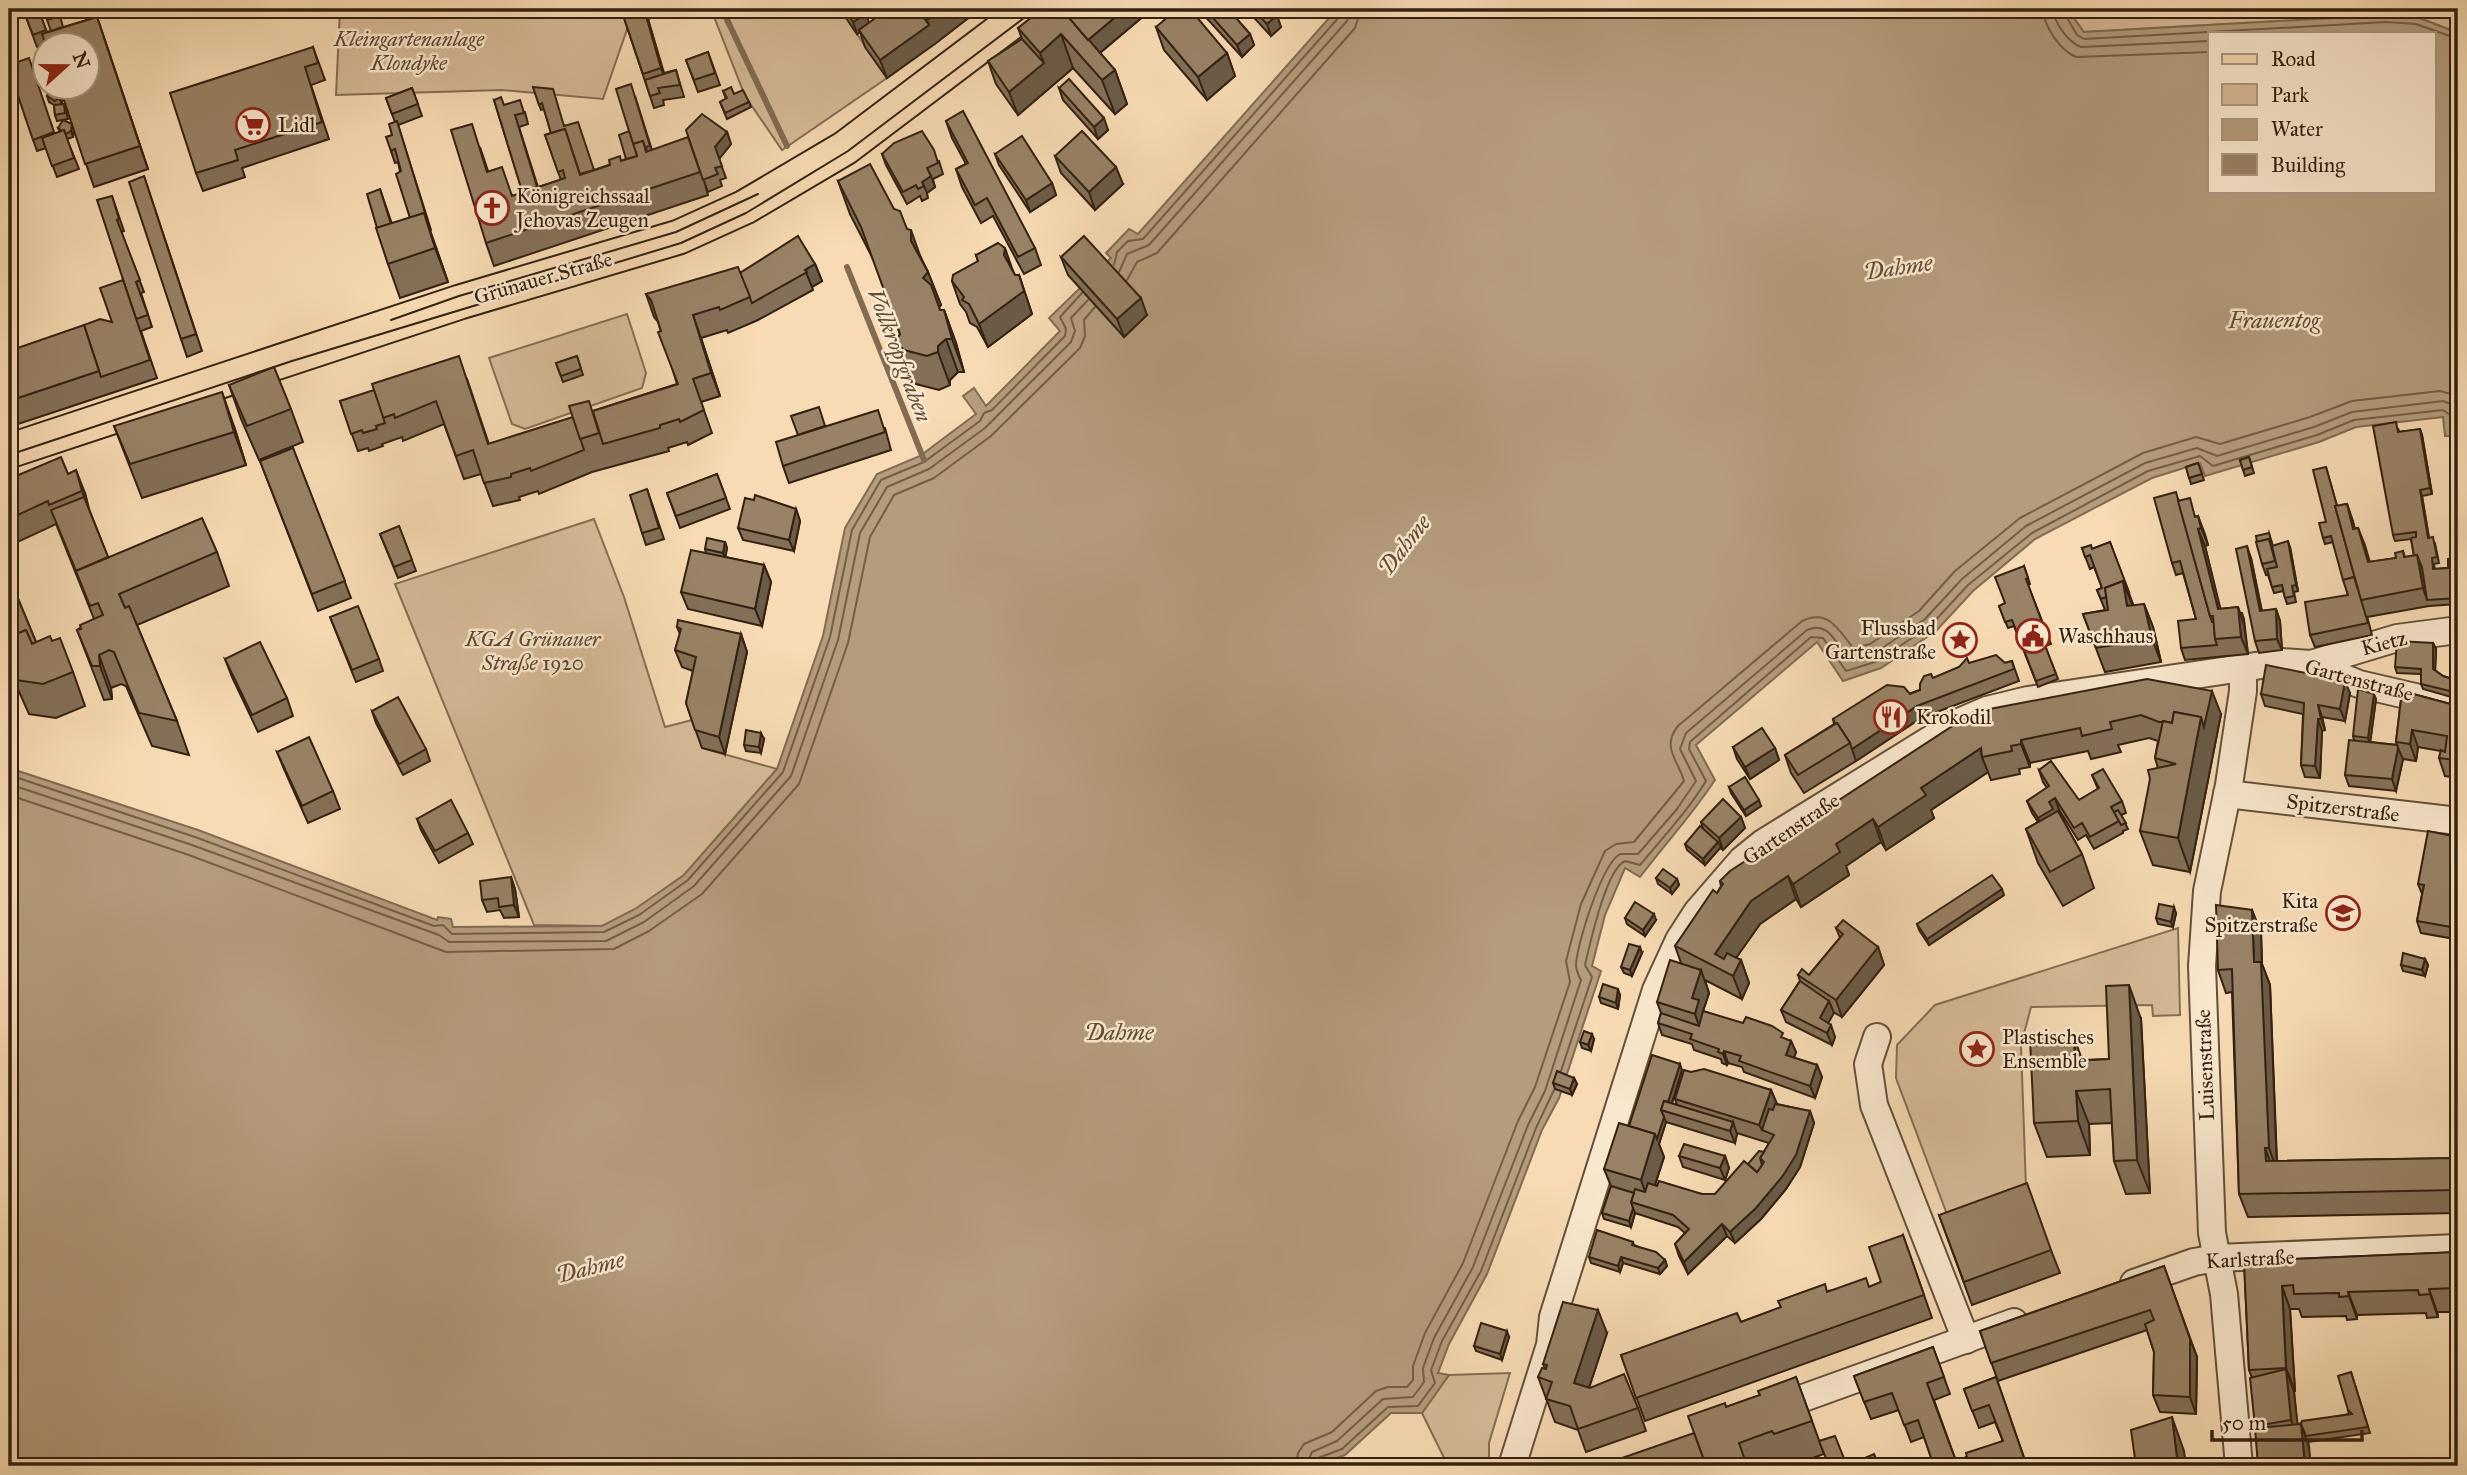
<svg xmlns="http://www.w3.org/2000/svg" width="2467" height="1475" viewBox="0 0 2467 1475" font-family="'IM FELL Great Primer',serif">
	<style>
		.green { fill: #d7bb98; stroke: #856e54; stroke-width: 2 }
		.water { fill: #b59c7d; stroke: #816b52; stroke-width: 2; fill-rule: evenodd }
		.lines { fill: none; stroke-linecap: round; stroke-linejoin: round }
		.shore { stroke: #745e47; stroke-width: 2 }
		.stream { stroke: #816b52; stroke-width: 6 }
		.minor-casing { stroke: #64503a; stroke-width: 30 }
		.major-casing { stroke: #332111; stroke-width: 37 }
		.minor { stroke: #fae8ce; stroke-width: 26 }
		.major { stroke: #f8dbb4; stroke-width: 33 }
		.tram { stroke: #332111; stroke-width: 2 }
		.wall { fill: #847058; stroke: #332111; stroke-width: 2; fill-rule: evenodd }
		.shaded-wall { fill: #6b5b47; stroke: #332111; stroke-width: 2 }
		.building { fill: #998266; stroke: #332111; stroke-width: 2 }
		.labels { text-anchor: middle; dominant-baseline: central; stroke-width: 5; stroke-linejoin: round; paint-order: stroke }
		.park-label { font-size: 21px; font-style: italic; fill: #5c4833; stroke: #fae8ce }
		.poi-label { font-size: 21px; fill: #332111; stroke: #fae8ce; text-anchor: start }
		.street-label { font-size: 21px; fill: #332111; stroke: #fae8ce }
		.water-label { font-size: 23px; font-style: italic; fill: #604c37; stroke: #fae8ce }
	</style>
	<rect width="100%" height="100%" fill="#f8dbb4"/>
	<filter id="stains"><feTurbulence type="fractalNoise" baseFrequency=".00286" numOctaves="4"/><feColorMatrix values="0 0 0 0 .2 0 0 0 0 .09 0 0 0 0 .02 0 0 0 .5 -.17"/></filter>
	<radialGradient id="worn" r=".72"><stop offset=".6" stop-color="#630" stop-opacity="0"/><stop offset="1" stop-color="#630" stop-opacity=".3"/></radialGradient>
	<!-- green -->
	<g class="green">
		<path d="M340 9H634L603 99 502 90 336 95Z"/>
		<path d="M711 9H840L887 78 782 150 745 96Z"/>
		<path d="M2067 9H2458V33L2417 17 2387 15 2084 32Z"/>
		<path d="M627 314 646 373 642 388 525 429 512 424 489 358Z"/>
		<path d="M594 519 624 597 665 727 692 720 702 748 777 769 684 875 636 909 603 926 534 925 395 584Z"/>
		<path d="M2178 928 2180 1015 2153 1016 2152 1005 2031 1007 2021 1045 2026 1188 1948 1217 1896 1078 1897 1045 1935 1005Z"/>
		<path d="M1510 1373 1489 1443V1466H1448L1422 1413 1449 1375Z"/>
	</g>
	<!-- water -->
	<path class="water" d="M1337 9H2067L2084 32 2387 15 2417 17 2458 33V436H2445L2443 417 2356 427 2319 442 2205 476 2200 463 2152 478 2035 539 1973 591 1936 631 1881 668 1843 681 1817 642 1696 745 1715 780C1692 815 1665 844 1640 877L1625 868 1605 915 1592 966 1601 971 1559 1098 1542 1130 1487 1274 1449 1344 1438 1373 1449 1375 1422 1413H1391L1345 1455 1313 1466H9V768L198 830 437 920 438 917 451 919 453 927 602 926 635 909 684 875 777 769 823 636 845 528 877 474 920 456 976 414 963 396 974 388 986 406 1060 331 1049 318 1111 258 1106 253 1129 229 1138 234ZM2210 33H2434V191H2210Z"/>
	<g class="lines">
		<!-- shore -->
		<g class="shore">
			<path d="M2043 9C2044 27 2060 50 2076 57L2210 52"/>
			<path d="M2053 9C2054 23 2068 42 2081 47L2210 41"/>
			<path d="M2062 9 2077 35 2084 39 2386 22 2416 24 2458 39"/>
			<path d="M1114 265 1117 252 1128 241 1143 239 1340 16 1342 9"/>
			<path d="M1119 272 1127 254 1149 245 1347 21 1351 9"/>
			<path d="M1127 280 1137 262 1157 253 1355 28 1361 9"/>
			<path d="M9 775 195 837 434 926 443 925 452 934 604 932 639 915 688 880 783 772 830 637 852 530 881 480 924 462 980 421 984 413 992 410 1065 336 1066 329 1060 317 1082 293"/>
			<path d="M9 784 192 845 439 935 449 942 606 941 644 922 694 886 791 776 838 640 860 533 887 487 929 469 985 428 1071 342 1075 331 1071 318 1088 300"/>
			<path d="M9 795 189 855 446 952 614 949 649 931 702 894 799 784 848 643 870 537 894 495 934 478 991 436 1080 348 1085 336 1084 320 1095 307"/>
			<path d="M1561 1071 1592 977 1585 965C1590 944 1606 869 1625 861L1640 865C1663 837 1687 812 1706 781L1689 749 1690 742 1811 637 1823 638 1846 671 1878 661 1931 625 1968 585 2032 533 2148 471 2200 456 2213 466 2317 435 2354 420 2443 410 2450 415 2452 428 2458 429"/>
			<path d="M1296 1466 1298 1453 1304 1444 1332 1432 1376 1391 1388 1387H1407L1413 1380V1366L1425 1333 1463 1263 1518 1121 1535 1087 1570 982 1566 961 1581 904 1605 851 1616 844 1634 842 1684 781C1678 760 1661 747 1678 726L1802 621C1828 608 1839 630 1853 648L1870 644 1919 611 1955 571 2020 518 2143 453 2196 437 2220 444 2310 417 2352 401 2440 391 2458 396"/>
			<path d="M1306 1466 1312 1452 1337 1441 1383 1399 1413 1397 1424 1382 1423 1368 1434 1338 1473 1267 1528 1125 1545 1091 1581 980C1579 976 1576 971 1576 965 1577 943 1602 864 1620 854H1638L1677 809 1696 781 1680 749 1686 733 1807 630C1830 620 1838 647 1849 661L1875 653 1925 619 1962 579 2026 526 2145 463 2197 448 2217 456 2314 427 2352 412 2443 401 2453 405 2458 412"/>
			<path d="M1315 1466 1318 1458 1342 1449 1388 1407 1418 1406 1435 1383 1431 1370 1442 1341 1481 1271 1536 1128 1554 1090"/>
		</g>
		<!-- stream -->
		<g class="stream">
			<path d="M722 9 787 146"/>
			<path d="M847 267 924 460"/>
		</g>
		<!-- minor casing -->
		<g class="minor-casing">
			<g id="minor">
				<path d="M2311 664 2397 638 2458 630"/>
				<path d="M2227 794 2458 821"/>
				<path d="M1877 1037 1868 1064 1874 1105 1966 1340"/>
				<path d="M2134 1283 2194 1262 2217 1258 2458 1248"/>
				<path d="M1770 1410 2014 1322"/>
				<path d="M1512 1466 1550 1345 1553 1317 1656 990 1679 940 1697 912 1742 860 1763 843 1957 723 1987 710 2028 700 2282 662 2311 664 2359 684 2458 707"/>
				<path d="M2239 1466 2224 1294 2212 1233 2202 966 2207 891 2229 785 2243 691V666"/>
			</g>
		</g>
		<!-- major casing -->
		<g class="major-casing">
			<path id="major" d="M9 451 460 302 679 237 745 207 845 148 1029 9"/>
		</g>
		<!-- minor -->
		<use href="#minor" class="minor"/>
		<!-- major -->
		<use href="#major" class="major"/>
		<!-- tram -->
		<g class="tram">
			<path d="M391 320 459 296 676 232 758 194"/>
			<path d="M9 455 292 361 681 243 746 213 848 151 1036 9"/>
		</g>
	</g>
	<!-- wall -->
	<g class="wall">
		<path d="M23 9H38L47 32 97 17 148 169 94 187 45 44 37 47Z"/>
		<path d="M621 9H655L657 16 648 19 664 73 676 70 684 97 663 100 664 105 654 108Z"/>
		<path d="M840 9H862L866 14 869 23 888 9H980L936 43 887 78 865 47 860 32 857 34Z"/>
		<path d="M1152 9 1100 53 1115 70 1127 104 1115 114 1073 68 1018 115 996 84 988 61 1022 39 1018 28 1064 12Z"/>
		<path d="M1201 9H1228L1250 34 1254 45 1242 57 1202 13Z"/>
		<path d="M1246 9H1271L1281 27 1271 36Z"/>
		<path d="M1156 27 1227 53 1235 76 1207 100 1164 50Z"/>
		<path d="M313 47 325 80 311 85 329 139 242 168 245 177 203 191 196 173Z"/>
		<path d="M708 52 720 85 698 92 686 60Z"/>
		<path d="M9 65 55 134 60 132 58 128 74 130 73 137 67 139 79 169 57 177 46 148 37 151 9 69Z"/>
		<path d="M46 74V88H55V89L60 91 62 97V104L60 105 64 104 68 119 57 121 55 115 54 105 49 102 47 96 50 90 45 89 43 84Z"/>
		<path d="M533 87 565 126 594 170 626 159 635 96 652 150 727 132 731 144 719 159 726 178 720 180 722 186 708 192 704 181 708 195 494 266 486 243 480 147 488 171 513 196 523 193 494 100 504 105 525 112 528 124 519 127 538 187 561 180 545 135 551 133 544 109 541 110Z"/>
		<path d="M412 88 422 116 398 125 431 230 430 231 448 282 400 298 388 264 377 228 380 189 392 224 410 218 398 162 395 163 391 151 392 135 395 122 386 98Z"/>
		<path d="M1059 88 1108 130 1098 139 1063 100Z"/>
		<path d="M723 91 734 94 749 102 751 107 727 119 720 102 726 99Z"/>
		<path d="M946 121 1035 248 1041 265 1024 274 993 216 981 223 962 187 956 169 966 164 952 138Z"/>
		<path d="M882 154 939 161 943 174 933 179 935 187 927 193 928 198 922 201 920 196 907 204 886 165Z"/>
		<path d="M995 154 1052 183 1056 195 1030 212 999 165Z"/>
		<path d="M1055 156 1123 184 1095 210 1061 173Z"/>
		<path d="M144 176 202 351 187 357 181 339Z"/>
		<path d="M838 181 894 209 907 229 928 272 941 305 939 307 940 310H944L956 343 964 372H958L950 380V385L939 390 916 384 909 375 896 342 900 334 874 261 850 214Z"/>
		<path d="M112 196 124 231 121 232 144 292 141 293 152 327 141 331 157 378 12 426 9 418V351L112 322 123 280Z"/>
		<path d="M976 255 1013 271 1015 275H1019L1032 314 988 347 977 327 970 323 966 312 960 304 952 281 978 261Z"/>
		<path d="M1061 257 1147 315 1124 337 1068 275Z"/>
		<path d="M815 264 822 281 812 287 813 290 758 320 728 333 727 330 701 338 720 396 701 402 712 433 688 445 687 442 668 448 669 451 592 472 539 494 538 491 519 497 520 500 493 506 481 474 464 479 444 424 403 441 402 437 382 444 383 446 369 451 368 448 358 451 340 401 467 379 489 444 677 384 658 322 654 317 646 294 740 273Z"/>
		<path d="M577 356 583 375 563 382 556 363Z"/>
		<path d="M229 385 291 409 303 442 259 460 241 419Z"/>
		<path d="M114 426H234L246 465 142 498Z"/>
		<path d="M826 426 885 428 891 450 789 483 783 466Z"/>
		<path d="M2398 428 2399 432 2420 429 2422 435 2432 494 2422 496 2429 538 2435 543 2439 563 2434 564 2435 569 2448 568 2457 558 2458 553V604L2429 606 2367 617V616L2372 635 2315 647 2310 635 2348 595 2333 542 2325 544 2323 538 2326 522V467L2337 506 2347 504 2355 529 2358 528 2370 562 2396 558 2403 551 2405 557 2414 556 2411 539 2395 541 2393 535Z"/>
		<path d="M293 448 351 598 318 611 260 461Z"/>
		<path d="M2249 457 2254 473 2245 476 2240 460Z"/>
		<path d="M2198 463 2204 480 2191 484 2186 467Z"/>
		<path d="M68 474 85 493 89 509 108 557 217 552 229 586 137 625 177 721 189 755 152 746 126 686 121 684 111 688 112 699 104 700 77 630 94 619 56 524 9 546V479Z"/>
		<path d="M717 474 730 509 680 528 667 493Z"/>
		<path d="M647 489 664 539 646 545 642 533Z"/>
		<path d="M2179 500 2196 517 2198 516 2208 545 2205 546 2220 609 2238 607 2240 613H2242L2244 619 2248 654 2185 660 2181 648 2196 619 2183 573 2176 575 2172 563Z"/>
		<path d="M796 509 800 521 794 551 743 540 738 528Z"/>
		<path d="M399 526 416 571 398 578 380 534Z"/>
		<path d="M2269 533 2273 546 2290 547 2298 591 2294 592 2296 602 2287 604 2283 591 2274 593 2268 575H2266L2262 564Z"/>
		<path d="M725 542 727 548 725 557 764 565 771 582 762 626 688 609 681 592 706 553 705 549Z"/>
		<path d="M2110 542 2133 604H2132V606L2144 604 2153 627 2161 662 2105 672 2083 614 2105 610 2097 590 2102 588 2094 567 2090 569 2082 548 2092 549Z"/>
		<path d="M2251 558 2262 611 2276 609 2280 621 2282 650 2259 653 2255 641Z"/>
		<path d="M2024 566 2030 584 2028 585 2051 644 2045 646 2058 679 2038 687 2014 626 2008 628 1999 606 2005 604Z"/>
		<path d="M9 577 36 642 52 641 73 672 85 706 56 718 29 714 9 669Z"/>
		<path d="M330 617 379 659 383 671 356 682Z"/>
		<path d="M677 627 741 634 747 652 725 754 702 748 686 703 693 671 682 667 675 650 680 634Z"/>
		<path d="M2433 643 2436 649 2435 670 2443 676 2458 681V699L2423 689 2421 684V674L2397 673 2395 667Z"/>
		<path d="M225 659 287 698 293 716 258 732 232 677Z"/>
		<path d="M2012 661 2019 681 1921 718 1856 761 1804 793 1791 773 1785 755 1834 724 1833 719 1920 690 1933 678 1969 663H2005Z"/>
		<path d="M2402 691 2458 706V778L2445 776 2439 758 2441 751 2418 747 2416 761 2403 759 2396 791 2349 786 2345 775 2354 741 2353 736 2376 699 2370 742 2397 745 2396 742Z"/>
		<path d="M2350 693 2345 721 2322 717 2325 730 2322 731 2320 778 2305 777 2301 765 2303 714 2265 706 2261 694Z"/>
		<path d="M372 711 426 749 430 761 403 775 376 723Z"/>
		<path d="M1974 712 2221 714 2190 872 2153 865 2140 831 2158 768 2155 758 2158 741 2149 738 2118 745 2121 752 2091 759 2088 751 2030 763V767L2019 769 2020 774 1991 780 1988 772 1931 810 1934 818 1886 850 1881 842 1846 866 1849 875 1801 907 1796 899 1760 924 1736 958 1741 960 1749 983 1742 999 1705 980 1709 993 1703 1011 1791 1041 1796 1052 1794 1058 1817 1065 1822 1077 1815 1098 1744 1072 1742 1067 1728 1063 1727 1065 1722 1063 1721 1059 1694 1050 1692 1044 1662 1035 1658 1023 1661 1013 1657 1002 1681 963 1675 946 1717 893 1721 886 1720 881Z"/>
		<path d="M764 739 761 753 746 751 744 745Z"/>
		<path d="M1733 747 1775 748 1779 760 1750 779 1737 759Z"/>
		<path d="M277 752 333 791 340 809 308 823 284 769Z"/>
		<path d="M2039 770 2079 800 2098 789 2092 775 2122 801 2126 813 2121 815 2128 829 2123 831V833L2094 849 2086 835 2078 840 2059 810 2058 811 2082 854 2094 888 2063 906 2038 863 2026 829 2038 822 2032 813 2027 801 2047 788 2043 782Z"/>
		<path d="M1729 787 1761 806 1746 816 1731 793Z"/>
		<path d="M1741 817 1745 828 1723 850 1720 848 1705 865 1687 850 1685 844 1703 829 1701 822Z"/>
		<path d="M417 819 468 833 473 844 439 863 421 830Z"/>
		<path d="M2458 837 2455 939 2421 933 2417 921 2422 894 2418 884Z"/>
		<path d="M511 877 515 889 519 917 504 918 500 910 487 912 482 900Z"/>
		<path d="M1656 878 1677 879 1679 885 1672 894 1658 884Z"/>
		<path d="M2004 895 1929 945 1919 930 1917 924Z"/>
		<path d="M2252 910 2261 933 2262 964 2270 985 2277 1161 2458 1158V1213L2248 1217 2239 1194 2232 992 2226 993 2218 970Z"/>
		<path d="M2176 913 2173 927 2158 924 2156 918Z"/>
		<path d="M1625 918 1656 920 1645 936 1627 924Z"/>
		<path d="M1836 928 1878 947 1884 965 1842 1017 1833 1012 1828 1023 1835 1037 1832 1045 1786 1022 1781 1010 1800 981 1798 975H1809L1840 938Z"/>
		<path d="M1642 953 1632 976 1624 973 1621 967Z"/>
		<path d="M2425 959 2428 965 2425 976 2403 971 2401 965Z"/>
		<path d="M1620 995 1618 1009 1601 1003 1599 997Z"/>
		<path d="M2141 1019 2150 1193 2126 1194 2114 1161 2112 1123 2089 1124 2090 1155 2047 1157 2034 1123 2082 1060 2109 1059Z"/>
		<path d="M1594 1039 1591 1051 1582 1048 1580 1042Z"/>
		<path d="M1682 1070 1672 1103 1677 1105 1675 1099 1691 1072 1771 1090 1777 1104 1810 1111 1814 1123 1800 1167 1786 1189 1761 1219 1735 1243 1727 1236 1688 1274 1679 1256 1675 1244 1685 1233 1678 1227 1635 1213 1631 1227 1604 1219 1602 1213 1611 1186 1604 1169 1629 1126ZM1666 1122 1735 1143 1737 1133 1769 1143 1764 1152 1748 1164 1715 1194H1702L1655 1185 1664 1157 1659 1144Z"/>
		<path d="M1574 1078 1577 1084 1572 1095 1555 1089 1553 1083Z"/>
		<path d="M1679 1156H1725L1729 1168 1725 1180 1683 1167Z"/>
		<path d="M1939 1215 2051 1250 2060 1273 1972 1305Z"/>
		<path d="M1903 1235 1932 1318 1645 1421 1621 1355 1741 1322 1827 1291 1869 1287 1881 1282Z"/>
		<path d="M1633 1242 1634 1245 1665 1260 1667 1266 1660 1274 1623 1263 1620 1272 1591 1263 1589 1257Z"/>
		<path d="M2458 1252V1312H2437L2438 1317 2427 1318 2426 1313 2357 1315V1319L2347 1320 2346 1316 2302 1317 2299 1309H2290L2295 1391H2294L2297 1424 2349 1414 2348 1410 2351 1372 2370 1433 2308 1442 2309 1447 2256 1428 2252 1378 2249 1370 2244 1261Z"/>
		<path d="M2164 1266 2197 1357 2196 1414 2160 1412 2153 1395 2154 1352 2147 1330 1998 1381 1980 1331Z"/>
		<path d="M1607 1333 1589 1388 1638 1408 1646 1431 1586 1452 1578 1430 1555 1422 1538 1377 1545 1369 1543 1364Z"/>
		<path d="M1509 1337 1502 1360 1476 1351 1474 1346Z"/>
		<path d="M1933 1347 1950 1394 1934 1400 1956 1461 1967 1457 2003 1441 1995 1422 1979 1428 1964 1389 1996 1377 2027 1466H1934L1924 1437 1911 1442 1899 1410 1871 1419 1854 1376Z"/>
		<path d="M1796 1377 1824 1454 1791 1466H1785L1784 1464 1779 1466H1706L1726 1407 1760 1395Z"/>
	</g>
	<!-- shaded-wall -->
	<g class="shaded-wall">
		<path d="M644 9 648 19 667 85 661 68Z"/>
		<path d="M671 9H679L673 13Z"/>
		<path d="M941 9H980L936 43 887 78 880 60 929 25 927 20Z"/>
		<path d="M1125 9H1152L1090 61 1084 43Z"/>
		<path d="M1320 9H1329L1322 15Z"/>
		<path d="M866 14 870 26 859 30 860 32 857 34 853 22Z"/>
		<path d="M1277 15 1281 27 1271 36 1267 24Z"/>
		<path d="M97 17 105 40 148 169 140 146Z"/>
		<path d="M1061 34 1073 68 1018 115 1009 92 1044 63 1040 53Z"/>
		<path d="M1250 34 1254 45 1242 57 1237 45Z"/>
		<path d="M1227 53 1235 76 1207 100 1198 77Z"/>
		<path d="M1115 70 1127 104 1115 114 1102 80Z"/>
		<path d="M60 91 62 97V104L59 98Z"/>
		<path d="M1104 118 1108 130 1098 139 1094 127Z"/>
		<path d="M72 124 74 130 73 137 71 131Z"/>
		<path d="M727 132 731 144 719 159 715 147Z"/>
		<path d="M1116 167 1123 184 1095 210 1089 192Z"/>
		<path d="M931 176 935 187 927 193 922 182Z"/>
		<path d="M1052 183 1056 195 1030 212 1026 200Z"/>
		<path d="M424 213 436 247 448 282 435 248Z"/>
		<path d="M911 230 923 264 911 241Z"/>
		<path d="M1005 248 1013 271 1004 255Z"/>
		<path d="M815 264 822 281 812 287 805 270Z"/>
		<path d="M928 272 941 305 936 311 923 278Z"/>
		<path d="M1019 275 1032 314 988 347 979 324Z"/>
		<path d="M1141 298 1147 315 1124 337 1117 319Z"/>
		<path d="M944 310 956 343 964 372 952 339Z"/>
		<path d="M693 315 701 338 720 396 711 373Z"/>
		<path d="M946 339 958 372 950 380V385L938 352V346Z"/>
		<path d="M222 392 234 426 246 465 234 432Z"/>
		<path d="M2420 429 2422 435 2432 494 2430 488Z"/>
		<path d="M76 470 85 493 90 514 82 491Z"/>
		<path d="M2420 490 2422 496 2430 544 2428 538Z"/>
		<path d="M2347 504 2353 521 2359 547 2353 529Z"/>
		<path d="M796 509 800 521 794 551 789 540Z"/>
		<path d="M2198 516 2205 534 2208 545 2201 528Z"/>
		<path d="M2358 528 2365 545 2373 574 2368 562Z"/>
		<path d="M2198 529 2205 546 2225 627 2218 609Z"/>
		<path d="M2288 541 2290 547 2298 591 2296 585Z"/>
		<path d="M725 542 727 548 725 559 723 553Z"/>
		<path d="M2247 546 2251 558 2264 623 2260 611Z"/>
		<path d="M2417 555 2424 573 2427 600 2423 588Z"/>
		<path d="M764 565 771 582 762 626 755 609Z"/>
		<path d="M2123 581 2132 604 2135 629 2127 606Z"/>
		<path d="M2144 604 2153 627 2161 662 2152 639Z"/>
		<path d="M2238 607 2244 625 2248 654 2241 637Z"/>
		<path d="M2276 609 2280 621 2282 650 2277 639Z"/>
		<path d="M741 634 747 652 725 754 719 737Z"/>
		<path d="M2433 643 2436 649 2435 675 2433 669Z"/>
		<path d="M99 655 111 688 112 699 100 666Z"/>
		<path d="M2345 681 2350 693 2345 721 2340 709Z"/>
		<path d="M2212 691 2221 714 2190 872 2178 838 2201 717Z"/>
		<path d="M2374 694 2376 699 2370 744 2368 738Z"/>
		<path d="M2318 705 2322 717 2325 730 2321 719Z"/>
		<path d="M1917 706 1921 718 1856 761 1852 749Z"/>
		<path d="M2318 719 2322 731 2320 778 2315 766Z"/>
		<path d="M2412 730 2418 747 2416 761 2410 744Z"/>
		<path d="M761 733 764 739 761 753 759 747Z"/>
		<path d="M2021 740 2030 763V767L2021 744Z"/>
		<path d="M2458 744V773L2454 760Z"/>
		<path d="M1775 748 1779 760 1750 779 1745 767Z"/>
		<path d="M1981 748 1982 757 1988 772 1931 810 1934 818 1886 850 1878 827 1921 788Z"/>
		<path d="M2398 748 2403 759 2396 791 2392 779Z"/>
		<path d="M2055 798 2059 810 2055 813 2042 830 2038 818 2049 802Z"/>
		<path d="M1759 800 1761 806 1746 816 1744 810Z"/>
		<path d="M1741 817 1745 828 1723 850 1719 838Z"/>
		<path d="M1873 819 1881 842 1846 866 1849 875 1801 907 1793 884 1836 844Z"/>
		<path d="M1718 842 1721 847 1705 865 1703 859Z"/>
		<path d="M2458 853V880L2455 871Z"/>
		<path d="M1788 876 1796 899 1760 924 1726 972 1715 954 1751 901Z"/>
		<path d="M511 877 515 889 519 917 514 905Z"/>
		<path d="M1677 879 1679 885 1672 894 1670 888Z"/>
		<path d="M2458 888V923L2455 939 2451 927Z"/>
		<path d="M2002 889 2004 895 1929 945 1927 939Z"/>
		<path d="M2174 907 2176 913 2173 927 2171 922Z"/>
		<path d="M2252 910 2261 933 2262 964 2270 985 2277 1171 2269 1148 2254 962Z"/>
		<path d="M1654 914 1656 920 1645 936 1643 930Z"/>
		<path d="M1640 947 1642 953 1632 976 1630 970Z"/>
		<path d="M1878 947 1884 965 1842 1017 1836 1000Z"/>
		<path d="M2425 959 2428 965 2425 976 2422 970Z"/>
		<path d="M1741 960 1749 983 1742 999 1733 976Z"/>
		<path d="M1701 970 1709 993 1703 1011V1038L1695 1014 1692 998Z"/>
		<path d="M2129 985 2141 1019 2150 1193 2137 1160Z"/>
		<path d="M1618 989 1620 995 1618 1009 1616 1003Z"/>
		<path d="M1829 1001 1834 1013 1824 1030 1820 1018Z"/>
		<path d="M1831 1025 1835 1037 1832 1045 1827 1033Z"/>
		<path d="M1592 1034 1594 1039 1591 1051 1588 1045Z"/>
		<path d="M2074 1037 2086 1071 2075 1061Z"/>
		<path d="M1791 1041 1796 1052 1790 1067 1786 1055Z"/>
		<path d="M1724 1051 1728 1063 1727 1065 1723 1054Z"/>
		<path d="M1680 1064 1682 1070 1669 1112 1665 1111Z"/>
		<path d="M1817 1065 1822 1077 1815 1098 1810 1086Z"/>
		<path d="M1574 1078 1577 1084 1572 1095 1570 1089Z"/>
		<path d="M1771 1090 1778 1107 1762 1130 1759 1125Z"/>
		<path d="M2076 1091 2089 1124 2090 1155 2078 1121Z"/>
		<path d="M1810 1111 1814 1123 1800 1167 1786 1189 1761 1219 1735 1243 1730 1232Z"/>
		<path d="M1664 1117 1666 1122 1659 1144 1664 1157 1649 1203 1641 1180 1655 1134Z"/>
		<path d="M1733 1122 1737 1134 1735 1143 1730 1131Z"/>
		<path d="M2265 1148 2274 1171 2266 1161Z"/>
		<path d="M1725 1156 1729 1168 1725 1180 1720 1168Z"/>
		<path d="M1633 1208 1635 1213 1631 1227 1629 1221Z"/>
		<path d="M1722 1224 1727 1236 1688 1274 1684 1262Z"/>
		<path d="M1621 1257 1623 1263 1620 1272 1618 1266Z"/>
		<path d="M1665 1260 1667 1266 1660 1274 1658 1268Z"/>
		<path d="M2282 1286 2290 1309 2295 1391 2286 1368Z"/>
		<path d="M2429 1289 2437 1312 2438 1317 2430 1294Z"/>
		<path d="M2348 1292 2357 1315V1319L2349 1296Z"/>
		<path d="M1598 1310 1607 1333 1583 1406 1574 1383Z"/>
		<path d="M1507 1331 1509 1337 1502 1360 1500 1354Z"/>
		<path d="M2190 1339 2197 1357 2196 1414 2190 1397Z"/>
		<path d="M2286 1369 2294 1392 2299 1437 2297 1438 2291 1420Z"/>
		<path d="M2172 1417 2184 1451 2186 1466H2178Z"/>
		<path d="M2301 1424 2309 1447 2311 1466H2305Z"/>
	</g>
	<!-- building -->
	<g class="building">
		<path d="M23 9H38L46 30 33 35Z"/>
		<path d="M621 9H644L661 68 643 74Z"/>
		<path d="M844 9H862L866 14 853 22Z"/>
		<path d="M888 9H917L929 25 880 60 859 30Z"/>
		<path d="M919 9H941L927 20Z"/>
		<path d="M1042 9H1062L1115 70 1102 80 1061 34 1040 53 1018 28Z"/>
		<path d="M1067 9H1125L1088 40 1064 12Z"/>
		<path d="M1177 9H1190L1227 53 1198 77 1156 27Z"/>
		<path d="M1205 9H1228L1250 34 1237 45Z"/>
		<path d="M1252 9H1271L1277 15 1267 24Z"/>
		<path d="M60 16 63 27 51 31 47 20Z"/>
		<path d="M97 17 140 146 85 164 60 88H88V46H46L42 34Z"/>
		<path d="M1022 39 1044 63 1009 92 988 61Z"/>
		<path d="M313 47 318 63 305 67 322 122 235 150 238 160 196 173 170 93Z"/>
		<path d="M708 52 715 73 694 80 686 60Z"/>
		<path d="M29 58 54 132 33 140 9 69V65Z"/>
		<path d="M676 70 680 85 658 88 660 93 650 96 645 80Z"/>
		<path d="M44 74H46V84H43Z"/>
		<path d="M1069 79 1104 118 1094 127 1059 88Z"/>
		<path d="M631 84 650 146 646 147 647 152 643 141 633 144 616 89Z"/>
		<path d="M533 87 553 89 564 126 578 122 594 170 580 174 565 129 551 133 542 103 539 105Z"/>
		<path d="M731 87 734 94 743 90 749 102 725 113 720 102 727 98 723 91Z"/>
		<path d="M51 88 60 91 59 98 55 101 47 96Z"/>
		<path d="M412 88 418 104 392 114 386 98Z"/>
		<path d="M501 97 504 105 520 100 524 113 515 115 537 187 522 191 494 100Z"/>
		<path d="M64 104 65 113 55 115 54 105Z"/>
		<path d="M963 111 1035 248 1018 257 987 198 975 205 956 169 968 163 946 121Z"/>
		<path d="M702 114 727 132 715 147 722 166 715 168 718 174 703 180 686 130Z"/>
		<path d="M63 120 72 124 71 131 66 134 64 130 62 131 58 128Z"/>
		<path d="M397 121 427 219H426L424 213 410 218 396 174 401 171 395 149 391 151 386 137 392 135 389 124Z"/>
		<path d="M472 124 487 172 502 167 512 196 565 178 563 170 558 172 545 135 565 129 580 175 610 165 609 160 620 156 621 161 637 156 633 144 643 141 646 152 688 137 700 172 486 243 451 130Z"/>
		<path d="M64 130 74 158 52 166 42 138Z"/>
		<path d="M629 131 637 156 626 159 619 135Z"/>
		<path d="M922 131 934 150 938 163 927 168 931 176 922 182 924 186 918 189 916 185 903 192 882 154 894 143Z"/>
		<path d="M1082 131 1116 167 1089 192 1055 156Z"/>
		<path d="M1022 136 1052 183 1026 200 995 154Z"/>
		<path d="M870 164 894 209 900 211 907 229 911 230V241L928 272 923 278 931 285 940 310H944L952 339H946L938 346V352L927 356 904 350 896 342 900 334 861 227 838 181Z"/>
		<path d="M144 176 196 334 181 339 129 182Z"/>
		<path d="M380 189 391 224 377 228 367 194Z"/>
		<path d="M112 196 119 219 117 220 140 280 136 282 148 315 136 319 97 200Z"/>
		<path d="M424 213 435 248 388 264 376 228Z"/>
		<path d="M798 236 815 264 805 270 807 272 752 303 740 273Z"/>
		<path d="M1084 236 1141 298 1117 319 1061 257Z"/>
		<path d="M998 243 1005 248 1004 255 1015 275H1019L1024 291 979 324 969 304 962 300 964 297 952 281 953 275 978 261 976 255Z"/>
		<path d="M738 267 750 297 720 310 719 307 693 315 711 373 693 379 704 410 680 422 679 419 660 425V428L603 444 593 411 678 384 658 332 661 331 651 300 646 294Z"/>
		<path d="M123 280 150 360 101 377 84 325 100 319 112 322 100 288Z"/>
		<path d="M84 325 99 371 9 401V351Z"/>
		<path d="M459 356 488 444 573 417 584 450 531 471 530 468 511 474V477L484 483 473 450 456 456 436 401 395 418 394 414 383 418 372 384Z"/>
		<path d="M577 356 581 369 561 376 556 363Z"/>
		<path d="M274 367 291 409 247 426 229 385Z"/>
		<path d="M374 390 385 423 376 426 377 429 363 433 362 430 351 434 340 401Z"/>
		<path d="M222 392 234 432 130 464 114 426Z"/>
		<path d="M589 401 599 433 580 439 569 406Z"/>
		<path d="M819 407 825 426 798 435 791 416Z"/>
		<path d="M878 410 885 432 783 466 776 442Z"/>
		<path d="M2396 422 2398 432 2420 429 2430 488 2420 490 2428 538 2433 537 2437 557 2432 558 2433 569 2448 568V559L2457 558V553H2458V598L2427 600 2422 567 2417 555 2414 556 2411 538 2416 537V532L2393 535 2373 426Z"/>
		<path d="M293 448 345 581 312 594 260 461Z"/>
		<path d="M61 457 68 474 76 470 82 491 49 505 48 501 9 519V479Z"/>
		<path d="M2249 457 2252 467 2243 470 2240 460Z"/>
		<path d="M2198 463 2202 474 2189 478 2186 467Z"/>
		<path d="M2326 467 2337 506H2335L2356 582 2354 577 2343 580 2331 536 2323 538 2319 523 2326 522 2313 470Z"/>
		<path d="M717 474 726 498 676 516 667 493Z"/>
		<path d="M647 489 659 528 642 533 630 495Z"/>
		<path d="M2176 492 2210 616 2212 622H2214L2215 639 2217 645 2181 648 2178 621 2196 619 2180 561 2172 563 2154 498Z"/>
		<path d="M755 495 796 509 789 540 738 528 745 498 754 500Z"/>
		<path d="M84 497 108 557 76 571 51 510Z"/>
		<path d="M2190 498 2195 517 2198 516 2201 528 2198 529 2218 609 2238 607 2241 637 2215 639 2213 616H2210L2178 501Z"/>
		<path d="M2347 504 2353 529 2358 528 2368 562 2396 558 2395 553 2403 551 2404 557 2417 555 2423 588 2361 600 2335 506Z"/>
		<path d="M202 518 217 552 119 594 125 608 129 606 177 721 139 713 114 652 109 650 99 655 100 666H92L77 630 81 629 80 625 103 615 98 603 90 606 76 571Z"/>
		<path d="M399 526 412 560 394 567 380 534Z"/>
		<path d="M2269 533 2272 545 2269 539 2257 542 2256 536Z"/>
		<path d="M707 538 725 542 723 553 705 549Z"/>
		<path d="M2269 539 2275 561 2262 564 2256 542Z"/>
		<path d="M2288 541 2296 585 2292 586 2294 596 2285 598 2282 585 2272 587 2267 569 2277 567 2272 546Z"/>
		<path d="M2110 542 2129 592H2127L2123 581 2105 588 2107 600 2106 597 2101 599 2097 590 2102 588 2090 555 2085 557 2082 548 2091 545 2092 549Z"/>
		<path d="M2247 546 2260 611 2276 609 2277 639 2255 641 2236 549Z"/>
		<path d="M691 550 764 565 755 609 681 592Z"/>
		<path d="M2024 566 2028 578 2026 579 2048 638 2043 640 2056 674 2036 681 2012 620 2005 622 1999 606 2005 603 1995 577Z"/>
		<path d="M9 577 36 642 32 644 26 630 9 637Z"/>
		<path d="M2354 577 2368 623 2310 635 2305 602 2348 595 2343 580Z"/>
		<path d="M2123 581 2127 606 2144 604 2152 639 2096 648 2083 614 2108 610 2105 588Z"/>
		<path d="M358 606 379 659 352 670 330 617Z"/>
		<path d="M678 620 741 634 719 737 695 730 686 703 696 657 675 650 681 629 677 627Z"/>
		<path d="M26 630 32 644 50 636 52 641 60 638 73 672 43 684 16 680 9 663V637Z"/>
		<path d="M2397 641 2433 643V669L2443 676 2458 681V693L2421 684V669L2395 667Z"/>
		<path d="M260 642 287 698 252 715 225 659Z"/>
		<path d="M1996 655 2005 663 2012 661 2014 669 1917 706 1852 749 1850 743 1837 723H1835L1833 719 1887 685 1904 687 1910 694 1920 690V684L1924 676 1931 674 1933 678 1959 667 1967 658 1969 663Z"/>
		<path d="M2266 665 2345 681 2340 709 2318 705 2321 719H2318L2315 766 2301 765 2304 703 2261 694Z"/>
		<path d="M2147 679 2212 691 2204 727 2201 717 2174 712 2172 723 2163 721 2162 722H2159L2141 715 2110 722 2112 729 2082 736 2080 728 2021 740V744L2011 746 2012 751 1982 757 1981 748 1921 788 1926 795 1878 827 1873 819 1836 844 1840 852 1793 884 1788 876 1751 901 1715 954 1724 959 1727 953 1741 960 1733 976 1675 946 1713 890 1717 893 1723 884 1720 881 1730 871 1974 712Z"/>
		<path d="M2358 689 2374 694 2368 738 2353 736Z"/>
		<path d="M2402 691 2458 706V744L2454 760 2439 758 2441 750 2445 752 2447 736 2412 730 2410 744 2396 742Z"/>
		<path d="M398 697 426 749 399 764 372 711Z"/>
		<path d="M2174 712 2201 717 2178 838 2140 831 2150 779 2148 770 2176 764 2155 758 2163 721 2172 723Z"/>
		<path d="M1837 723 1850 743 1798 775 1785 755Z"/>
		<path d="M1762 728 1775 748 1745 767 1733 747Z"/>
		<path d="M746 730 761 733 759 747 744 745Z"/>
		<path d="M309 737 333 791 302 806 277 752Z"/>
		<path d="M2349 740 2397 745 2398 748 2392 779 2345 775Z"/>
		<path d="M2051 761 2079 800 2099 788 2092 775 2103 769 2122 801 2111 807 2119 821 2090 837 2082 823 2074 828 2055 798 2049 802 2053 809 2038 818 2027 801 2049 786 2039 770Z"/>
		<path d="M1745 777 1759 800 1744 810 1729 787Z"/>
		<path d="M1723 799 1741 817 1719 838 1701 822Z"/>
		<path d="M451 800 468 833 435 851 417 819Z"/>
		<path d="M2118 810 2126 823 2121 825 2114 812Z"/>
		<path d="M2058 811 2082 854 2050 872 2026 829Z"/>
		<path d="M1700 826 1718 842 1703 859 1685 844Z"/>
		<path d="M2428 831 2458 837V853L2455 871 2458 872V888L2451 927 2417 921 2424 885 2418 884Z"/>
		<path d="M1663 869 1677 879 1670 888 1656 878Z"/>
		<path d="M1992 875 2002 889 1927 939 1917 924Z"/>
		<path d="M511 877 514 905 499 907 498 898 482 900 480 881Z"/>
		<path d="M1635 902 1654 914 1643 930 1625 918Z"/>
		<path d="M2159 904 2174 907 2171 922 2156 918Z"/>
		<path d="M2216 905 2252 910 2254 962H2261L2269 1148H2265L2266 1161 2458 1158V1190L2239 1194 2232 969 2218 970Z"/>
		<path d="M1843 920 1878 947 1836 1000 1798 975 1802 969 1809 975 1843 934 1836 928Z"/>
		<path d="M1629 944 1640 947 1630 970 1621 967Z"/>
		<path d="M2403 953 2425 959 2422 970 2401 965Z"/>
		<path d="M1670 960 1701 970 1692 998 1699 1000 1695 1014 1657 1002Z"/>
		<path d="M1800 981 1829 1001 1820 1018 1831 1025 1827 1033 1781 1010Z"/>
		<path d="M1603 984 1618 989 1616 1003 1599 997Z"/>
		<path d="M2129 985 2137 1160 2114 1161 2110 1089 2076 1091 2078 1121 2034 1123 2030 1039 2074 1037 2075 1061 2109 1059 2106 986Z"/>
		<path d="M1703 1011 1743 1023 1746 1017 1772 1026 1783 1033 1781 1037 1791 1041 1786 1055 1817 1065 1810 1086 1739 1061 1741 1056 1724 1051 1723 1054 1718 1052 1719 1049 1690 1039 1692 1034 1658 1023 1661 1013 1699 1026Z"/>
		<path d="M1584 1031 1592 1034 1588 1045 1580 1042Z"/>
		<path d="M1652 1055 1680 1064 1668 1102 1664 1101 1661 1110 1664 1117 1657 1139 1655 1134 1629 1126Z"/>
		<path d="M1704 1069 1771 1090 1759 1125 1675 1099 1684 1070 1691 1072Z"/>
		<path d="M1557 1071 1574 1078 1570 1089 1553 1083Z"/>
		<path d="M1664 1101 1733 1122 1730 1131 1661 1110Z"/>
		<path d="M1775 1104 1810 1111 1796 1155 1782 1177 1756 1208 1730 1232 1722 1224 1684 1262 1675 1244 1689 1229 1673 1215 1631 1202 1635 1189 1645 1192 1648 1183 1657 1186 1659 1181 1702 1194H1715L1744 1161 1757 1172 1764 1162 1760 1158 1774 1135 1762 1130 1769 1109 1773 1110Z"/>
		<path d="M1619 1123 1655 1134 1641 1180 1604 1169Z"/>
		<path d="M1684 1144 1725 1156 1720 1168 1679 1156Z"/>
		<path d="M1759 1151 1764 1152 1760 1158 1762 1165 1757 1172 1748 1164Z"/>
		<path d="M2027 1183 2051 1250 1964 1282 1939 1215Z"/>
		<path d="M1611 1186 1634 1193 1631 1202 1633 1208 1629 1221 1602 1213Z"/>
		<path d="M1597 1230 1633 1242 1632 1245 1656 1252 1665 1260 1658 1268 1621 1257 1618 1266 1589 1257Z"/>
		<path d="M1903 1235 1924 1295 1636 1398 1621 1355 1737 1313 1741 1322 1781 1307 1778 1301 1825 1284 1827 1292 1866 1278 1869 1287 1881 1282 1869 1247Z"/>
		<path d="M2458 1252V1288L2429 1289 2430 1294 2419 1295 2418 1290 2348 1292 2349 1296 2339 1297V1293L2294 1294 2293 1285 2282 1286 2286 1368 2249 1370 2244 1261Z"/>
		<path d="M2164 1266 2190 1339V1397L2153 1395 2154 1352 2145 1324 2154 1320 2150 1310 1991 1363 1980 1331Z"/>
		<path d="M1563 1302 1598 1310 1574 1383 1590 1388 1624 1374 1638 1408 1578 1429 1570 1406 1546 1399 1552 1382 1538 1377 1542 1368 1546 1369 1547 1365 1543 1364Z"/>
		<path d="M1481 1323 1507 1331 1500 1354 1474 1346Z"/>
		<path d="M1933 1347 1944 1377 1927 1383 1956 1461 1967 1457 1966 1453 2003 1441 1989 1405 1972 1411 1964 1389 1996 1377 2024 1458 1998 1466H1934L1918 1420 1904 1425 1892 1393 1864 1402 1854 1376Z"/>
		<path d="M2286 1369 2291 1420 2255 1426 2250 1378Z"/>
		<path d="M2351 1372 2368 1427 2306 1436 2301 1424 2302 1421 2352 1414 2348 1410 2338 1376Z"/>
		<path d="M1796 1377 1812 1421 1774 1434 1772 1431 1739 1443 1745 1460 1727 1466H1706L1688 1416 1725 1403 1726 1407 1760 1395 1758 1391Z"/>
		<path d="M2172 1417 2178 1466H2136L2131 1430Z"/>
		<path d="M2301 1424 2305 1466H2258L2255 1428Z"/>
		<path d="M1694 1433 1706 1466H1599Z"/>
		<path d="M1835 1436 1847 1466H1829L1819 1441Z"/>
		<path d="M1874 1454 1879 1466H1862L1860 1460Z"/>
	</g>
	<!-- icons -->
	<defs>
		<g id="supermarket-ring" transform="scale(1.75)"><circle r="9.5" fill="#fae8ce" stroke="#8f2418" stroke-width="1.5"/><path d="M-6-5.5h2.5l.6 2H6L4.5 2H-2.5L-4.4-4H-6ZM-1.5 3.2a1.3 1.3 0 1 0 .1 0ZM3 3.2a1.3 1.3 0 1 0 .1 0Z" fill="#8f2418"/></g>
		<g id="church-ring" transform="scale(1.75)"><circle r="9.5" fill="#fae8ce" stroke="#8f2418" stroke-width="1.5"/><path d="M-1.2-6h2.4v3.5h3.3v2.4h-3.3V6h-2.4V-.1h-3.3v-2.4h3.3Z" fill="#8f2418"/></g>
		<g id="civic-ring" transform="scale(1.75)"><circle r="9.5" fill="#fae8ce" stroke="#8f2418" stroke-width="1.5"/><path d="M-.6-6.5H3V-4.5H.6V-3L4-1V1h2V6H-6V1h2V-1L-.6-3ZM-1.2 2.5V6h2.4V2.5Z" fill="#8f2418"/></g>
		<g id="sight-ring" transform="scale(1.75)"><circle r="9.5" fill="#fae8ce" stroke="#8f2418" stroke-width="1.5"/><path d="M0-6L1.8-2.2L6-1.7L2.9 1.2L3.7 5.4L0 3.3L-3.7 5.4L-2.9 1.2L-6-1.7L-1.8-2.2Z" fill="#8f2418"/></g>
		<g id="restaurant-ring" transform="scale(1.75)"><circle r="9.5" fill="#fae8ce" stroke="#8f2418" stroke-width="1.5"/><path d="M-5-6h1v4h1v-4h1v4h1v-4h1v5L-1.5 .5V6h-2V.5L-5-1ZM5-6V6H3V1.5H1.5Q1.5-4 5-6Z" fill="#8f2418"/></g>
		<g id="school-ring" transform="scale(1.75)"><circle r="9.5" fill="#fae8ce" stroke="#8f2418" stroke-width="1.5"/><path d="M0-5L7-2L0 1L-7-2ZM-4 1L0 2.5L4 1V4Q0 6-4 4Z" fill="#8f2418"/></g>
	</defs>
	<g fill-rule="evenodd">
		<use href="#supermarket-ring" x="253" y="125"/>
		<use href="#church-ring" x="492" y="208"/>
		<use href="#civic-ring" x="2033" y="636"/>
		<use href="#sight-ring" x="1960" y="640"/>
		<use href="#restaurant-ring" x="1891" y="717"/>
		<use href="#school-ring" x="2343" y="913"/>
		<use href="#sight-ring" x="1977" y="1049"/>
	</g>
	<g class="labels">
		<!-- park labels -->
		<g class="park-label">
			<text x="409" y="39">Kleingartenanlage<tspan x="409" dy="24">Klondyke</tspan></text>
			<text x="533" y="639">KGA Grünauer<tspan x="533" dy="24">Straße 1920</tspan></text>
		</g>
		<!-- poi labels -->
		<g class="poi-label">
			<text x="278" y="125">Lidl</text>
			<text x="516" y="196">Königreichssaal<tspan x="516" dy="24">Jehovas Zeugen</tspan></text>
			<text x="1936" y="628" text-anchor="end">Flussbad<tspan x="1936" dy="24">Gartenstraße</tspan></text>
			<text x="2058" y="636">Waschhaus</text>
			<text x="1916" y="717">Krokodil</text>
			<text x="2318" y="901" text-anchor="end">Kita<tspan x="2318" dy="24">Spitzerstraße</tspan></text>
			<text x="2002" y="1037">Plastisches<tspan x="2002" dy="24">Ensemble</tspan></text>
		</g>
		<!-- street labels -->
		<g class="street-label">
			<text transform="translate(543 278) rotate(-16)">Grünauer Straße</text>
			<text transform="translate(2384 643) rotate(-14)">Kietz</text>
			<text transform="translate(2359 680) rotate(15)">Gartenstraße</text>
			<text transform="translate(2343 808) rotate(7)">Spitzerstraße</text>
			<text transform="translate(1791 829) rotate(-34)">Gartenstraße</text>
			<text transform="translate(2205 1065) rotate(-92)">Luisenstraße</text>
			<text transform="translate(2250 1259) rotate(-3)">Karlstraße</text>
		</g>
		<!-- water labels -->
		<g class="water-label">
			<text transform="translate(1898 267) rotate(-8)">Dahme</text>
			<text x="2274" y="320">Frauentog</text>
			<text transform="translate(900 355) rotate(69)">Vollkropfgraben</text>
			<text transform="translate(1404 545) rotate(-52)">Dahme</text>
			<text x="1119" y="1032">Dahme</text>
			<text transform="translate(590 1267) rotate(-14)">Dahme</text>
		</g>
	</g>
	<!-- margin -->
	<rect width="2467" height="1475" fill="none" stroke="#f8dbb4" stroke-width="35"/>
	<rect x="10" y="10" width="2446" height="1454" fill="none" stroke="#332111" stroke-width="3.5"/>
	<rect x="18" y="18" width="2432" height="1440" fill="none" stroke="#332111" stroke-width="2"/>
	<!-- legend -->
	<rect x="2208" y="32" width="228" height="161" fill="#fae8ce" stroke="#aa9882" stroke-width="2"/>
	<rect x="2222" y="54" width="35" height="10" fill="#f8dbb4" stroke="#aa9882" stroke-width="2"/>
	<text x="2271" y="66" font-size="21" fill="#332111">Road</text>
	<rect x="2222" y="84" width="35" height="21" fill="#d7bb98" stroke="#aa9882" stroke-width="2"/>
	<text x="2271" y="102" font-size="21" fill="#332111">Park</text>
	<rect x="2222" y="119" width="35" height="21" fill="#b59c7d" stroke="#aa9882" stroke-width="2"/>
	<text x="2271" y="136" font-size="21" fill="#332111">Water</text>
	<rect x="2222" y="154" width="35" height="21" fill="#998266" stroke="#aa9882" stroke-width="2"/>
	<text x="2271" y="172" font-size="21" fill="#332111">Building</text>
	<!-- north arrow -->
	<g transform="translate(66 66) rotate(69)"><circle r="33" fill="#fae8ce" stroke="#aa9882" stroke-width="2"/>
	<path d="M0-5L12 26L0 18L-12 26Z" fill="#8f2418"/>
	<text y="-10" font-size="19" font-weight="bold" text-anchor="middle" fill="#332111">N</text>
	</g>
	<!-- scale -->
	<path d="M2212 1430v10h150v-10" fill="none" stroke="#332111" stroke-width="3.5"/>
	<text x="2222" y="1430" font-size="21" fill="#332111" stroke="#fae8ce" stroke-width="5" paint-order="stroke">50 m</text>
	<rect width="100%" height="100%" filter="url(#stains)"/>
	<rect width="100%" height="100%" fill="url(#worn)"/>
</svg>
